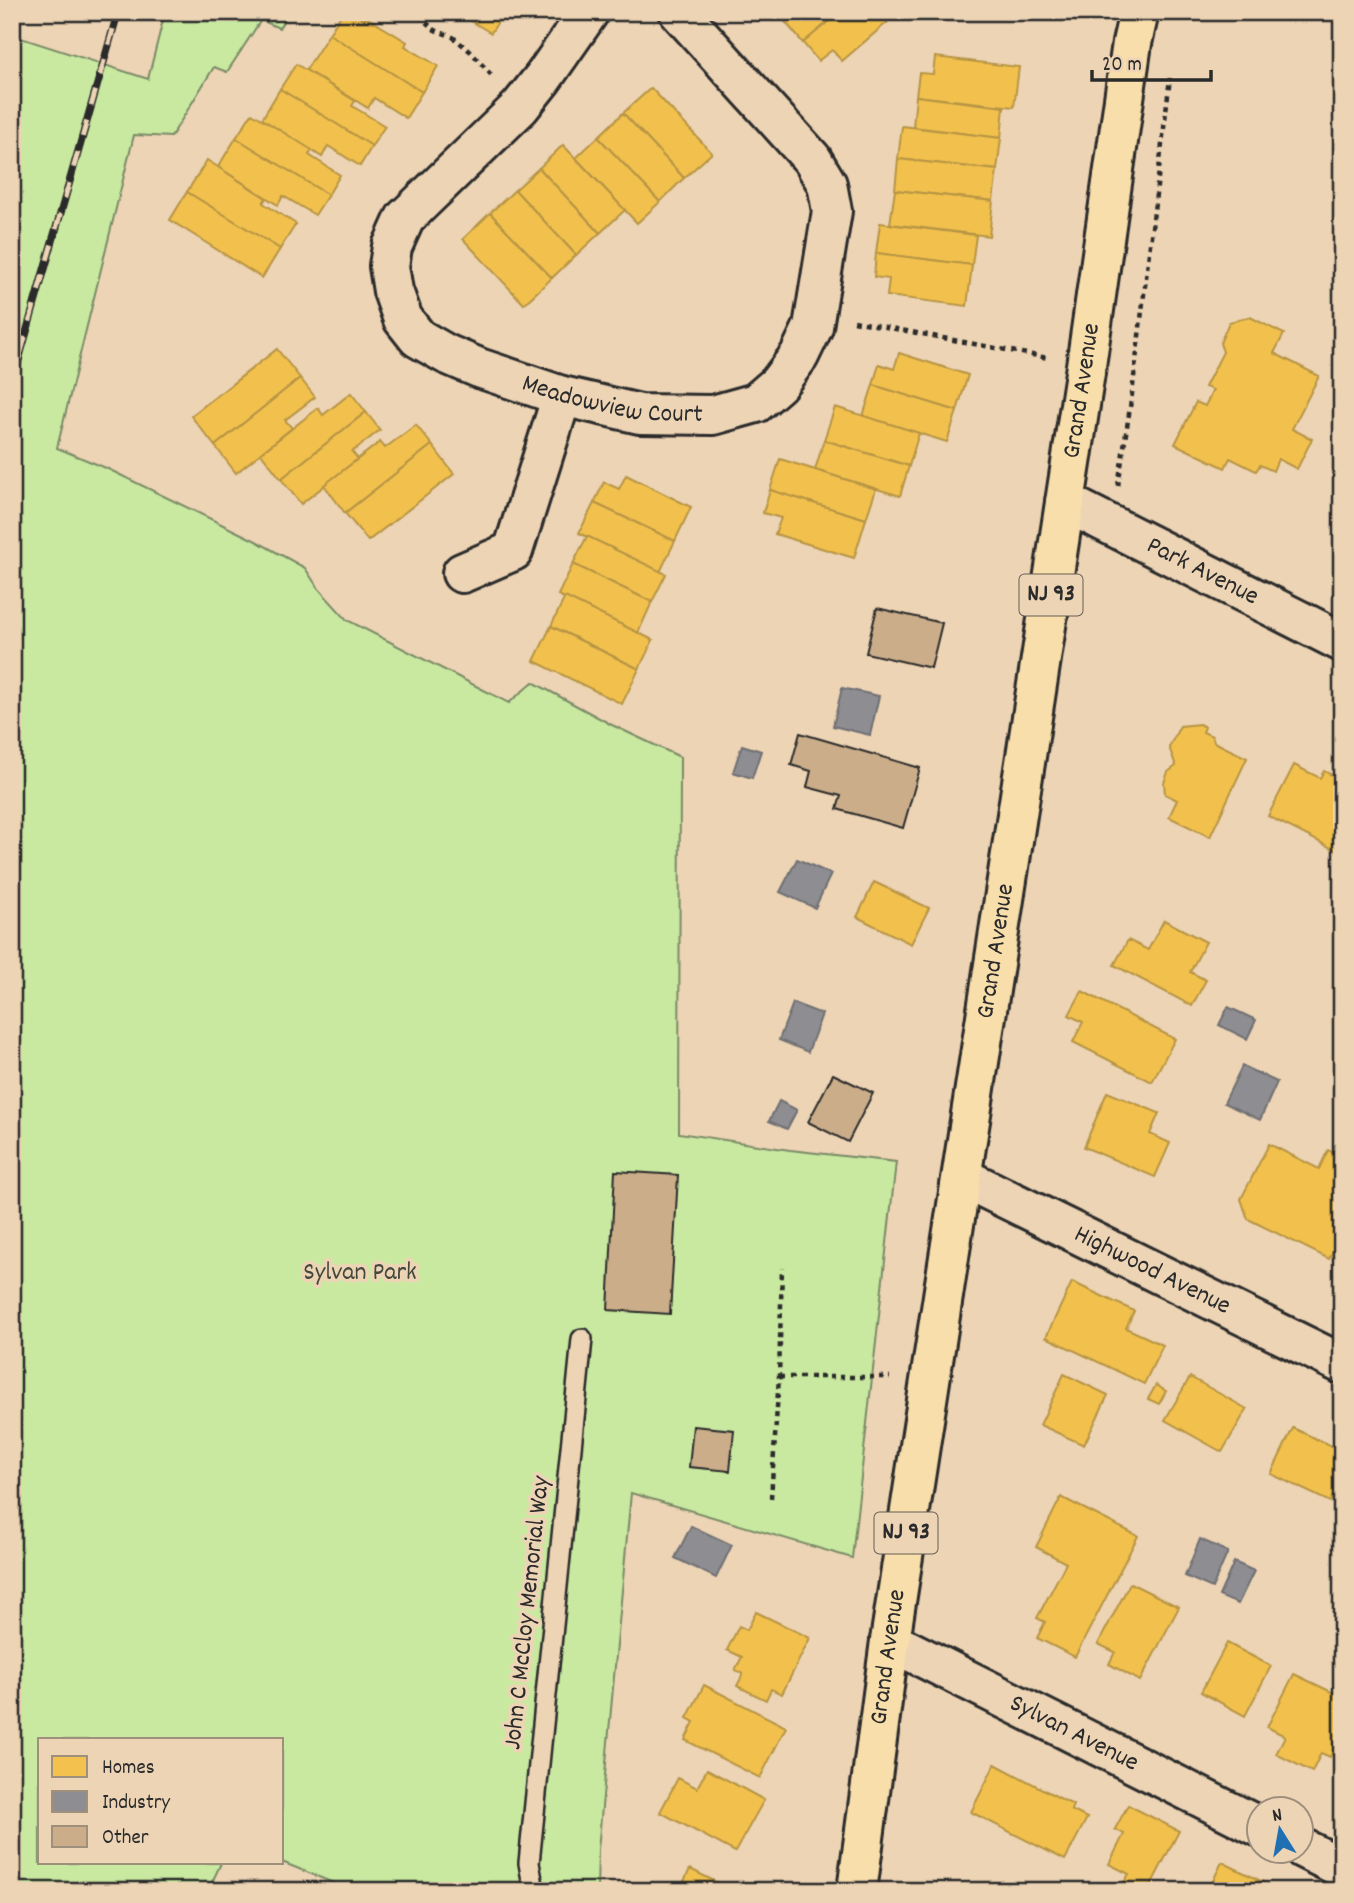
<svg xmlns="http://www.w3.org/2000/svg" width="1354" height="1903" viewBox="0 0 1354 1903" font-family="Dekko,sans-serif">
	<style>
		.green { fill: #c9e9a1; stroke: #7a8a66; stroke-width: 2 }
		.homes { fill: #f2c14e; stroke: #b69444; stroke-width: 2 }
		.industry { fill: #8d8d92; stroke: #707073; stroke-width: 2 }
		.building { fill: #cbae89; stroke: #2b2b2b; stroke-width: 2 }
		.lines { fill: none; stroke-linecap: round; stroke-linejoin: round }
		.service-casing { stroke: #2b2b2b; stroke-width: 24 }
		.minor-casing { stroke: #2b2b2b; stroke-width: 44 }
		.primary-casing { stroke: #2b2b2b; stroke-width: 44 }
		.path { stroke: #2b2b2b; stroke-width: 4.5; stroke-dasharray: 5 5; stroke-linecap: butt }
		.service { stroke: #edd4b5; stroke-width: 19 }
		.minor { stroke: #edd4b5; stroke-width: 38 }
		.primary { stroke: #f8deab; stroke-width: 38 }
		.rail-casing { stroke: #2b2b2b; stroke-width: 8 }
		.rail { stroke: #edd4b5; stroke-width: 5; stroke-dasharray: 16; stroke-linecap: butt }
		.labels { text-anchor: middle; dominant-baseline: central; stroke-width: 7; stroke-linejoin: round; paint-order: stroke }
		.shield { fill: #edd4b5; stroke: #655e54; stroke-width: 2 }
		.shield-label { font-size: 24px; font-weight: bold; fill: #2b2b2b }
		.street-label { font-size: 26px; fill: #2b2b2b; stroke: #edd4b5 }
		.park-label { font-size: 26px; fill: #43483d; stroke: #edd4b5 }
	</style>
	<rect width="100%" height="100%" fill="#edd4b5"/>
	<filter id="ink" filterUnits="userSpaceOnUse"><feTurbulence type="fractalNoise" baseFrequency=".0143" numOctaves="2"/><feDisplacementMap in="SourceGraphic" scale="14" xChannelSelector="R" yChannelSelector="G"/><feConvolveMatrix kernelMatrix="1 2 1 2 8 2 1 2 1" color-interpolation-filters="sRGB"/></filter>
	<g filter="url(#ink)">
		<!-- green -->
		<path class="green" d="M165 12H289L279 28 261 20 227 72 214 67 171 137 134 135 57 448 106 468 256 541 305 568 318 588 347 620 509 703 533 682 612 725 680 757 679 1133 790 1150 896 1162 852 1558 631 1493 598 1850 597 1891H353L282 1862V1740H40V1863H221L208 1891H12V35L148 79Z"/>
		<!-- homes -->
		<g class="homes">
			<path d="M343 12H352L364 20 366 17 407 42 405 46 438 66 422 92 329 34Z"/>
			<path d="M456 12H504L491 33Z"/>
			<path d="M788 12H840L803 43 782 18Z"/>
			<path d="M840 12H896L897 14 842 61 832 50 818 61 803 43Z"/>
			<path d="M329 34 422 92 406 118 374 98 368 108 306 70Z"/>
			<path d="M935 57 1019 67 1014 107 916 96 919 73 933 74Z"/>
			<path d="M296 64 355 101 352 106 385 126 372 146 280 89Z"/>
			<path d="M651 88 712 153 684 178 623 113Z"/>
			<path d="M280 89 372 146 360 166 328 146 322 157 262 119Z"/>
			<path d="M916 96 1004 107 1001 138 913 127Z"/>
			<path d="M252 113 312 150 309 155 340 175 328 195 236 138Z"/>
			<path d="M623 113 684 178 660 202 598 137Z"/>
			<path d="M902 126 1001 138 997 170 898 159Z"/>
			<path d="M598 137 660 202 637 223 576 158Z"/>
			<path d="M236 138 328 195 315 215 283 196 278 205 218 167Z"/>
			<path d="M563 145 625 210 600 233 539 168Z"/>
			<path d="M898 159 997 170 993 201 895 190Z"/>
			<path d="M207 160 266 198 263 203 296 224 280 249 187 192Z"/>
			<path d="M539 168 600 233 576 255 515 190Z"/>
			<path d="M515 190 576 255 552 278 490 213Z"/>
			<path d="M895 190 993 201 989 236 890 224Z"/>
			<path d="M187 192 280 249 262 278 170 220Z"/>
			<path d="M490 213 552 278 524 304 463 239Z"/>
			<path d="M880 223 976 235 972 265 876 253Z"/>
			<path d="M876 253 972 265 967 306 887 296 889 279 874 277Z"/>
			<path d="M1250 317 1284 334 1274 353 1319 376 1292 429 1312 439 1297 469 1278 459 1273 471 1260 465 1256 471 1230 458 1225 468 1175 444 1196 402 1205 406 1213 390 1205 387 1223 352 1220 343 1229 322Z"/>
			<path d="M277 349 300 378 215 446 191 416Z"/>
			<path d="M899 353 968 375 957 411 873 385 879 364 894 369Z"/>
			<path d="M300 378 315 397 285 420 292 428 236 473 215 446Z"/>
			<path d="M873 385 957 411 947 442 863 416Z"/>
			<path d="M351 393 366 412 281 479 261 453 318 408 323 415Z"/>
			<path d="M835 407 919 433 909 466 824 440Z"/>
			<path d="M366 412 380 430 352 452 358 459 301 504 281 479Z"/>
			<path d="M416 425 432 445 345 513 324 485 380 442 385 448Z"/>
			<path d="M824 440 909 466 900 496 815 470Z"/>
			<path d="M432 445 454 474 368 541 345 513Z"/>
			<path d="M780 459 876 489 866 519 770 490Z"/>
			<path d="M626 475 691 507 675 541 594 503 604 482 619 489Z"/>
			<path d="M770 490 866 519 854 558 775 534 781 518 763 513Z"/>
			<path d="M594 503 675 541 660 572 579 533Z"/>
			<path d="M587 536 666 574 652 602 573 564Z"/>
			<path d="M573 564 652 602 638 633 558 595Z"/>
			<path d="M565 597 653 640 639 669 551 626Z"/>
			<path d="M551 626 639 669 622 704 534 661Z"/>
			<path d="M1199 724 1205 727 1203 732 1212 736 1214 742 1247 758 1210 837 1169 817 1177 800 1165 794 1164 783 1168 772 1176 766 1169 747 1180 726Z"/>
			<path d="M1294 765 1320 778 1324 771 1342 780 1339 787 1342 788V846L1339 852 1268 816Z"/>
			<path d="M874 882 929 908 911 944 857 917Z"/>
			<path d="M1164 920 1206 942 1190 972 1206 980 1192 1006 1114 965 1128 940 1148 950Z"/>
			<path d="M1082 991 1175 1039 1152 1082 1073 1042 1083 1022 1069 1015Z"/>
			<path d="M1107 1092 1159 1113 1150 1134 1170 1143 1155 1177 1084 1147Z"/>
			<path d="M1269 1144 1319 1169 1328 1150 1342 1157V1234L1329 1259 1248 1219 1241 1199Z"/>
			<path d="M1072 1282 1134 1311 1126 1328 1163 1345 1144 1384 1046 1337Z"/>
			<path d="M1064 1374 1108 1395 1084 1445 1040 1425Z"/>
			<path d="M1190 1377 1247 1409 1222 1452 1165 1420Z"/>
			<path d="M1156 1385 1166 1391 1159 1404 1148 1399Z"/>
			<path d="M1293 1428 1342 1451V1478L1330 1502 1271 1474Z"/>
			<path d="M1061 1497 1138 1536 1075 1657 1037 1638 1045 1622 1037 1618 1066 1563 1036 1547Z"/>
			<path d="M1130 1583 1179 1607 1140 1681 1109 1664 1115 1652 1098 1644Z"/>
			<path d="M756 1612 810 1638 782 1694 771 1689 766 1700 737 1686 743 1674 735 1670 742 1657 727 1650 739 1626 747 1630Z"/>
			<path d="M1227 1643 1271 1666 1245 1716 1201 1692Z"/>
			<path d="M1294 1674 1342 1697V1733L1330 1757 1321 1753 1312 1772 1276 1754 1285 1736 1267 1727Z"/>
			<path d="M704 1685 786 1727 760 1778 685 1740 694 1722 687 1718Z"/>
			<path d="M995 1764 1073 1805 1071 1810 1087 1818 1065 1860 971 1812Z"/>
			<path d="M707 1769 764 1800 735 1852 660 1812 678 1778 697 1788Z"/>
			<path d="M1128 1805 1179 1831 1148 1891H1137L1123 1884 1129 1874 1109 1864 1124 1834 1115 1829Z"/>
			<path d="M1222 1862 1267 1884 1263 1891H1208Z"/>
			<path d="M690 1869 734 1891H679Z"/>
		</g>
		<!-- industry -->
		<g class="industry">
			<path d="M842 688 879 696 870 735 833 726Z"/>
			<path d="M742 745 761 751 752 778 733 772Z"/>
			<path d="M797 859 831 874 815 908 780 892Z"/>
			<path d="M793 1003 822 1014 808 1052 779 1040Z"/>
			<path d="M1228 1007 1256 1020 1247 1039 1219 1025Z"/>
			<path d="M1242 1066 1277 1082 1260 1120 1224 1103Z"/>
			<path d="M779 1101 797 1110 787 1129 769 1121Z"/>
			<path d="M691 1526 732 1545 716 1578 675 1558Z"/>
			<path d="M1200 1539 1228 1552 1212 1588 1185 1576Z"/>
			<path d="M1234 1562 1254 1571 1238 1604 1219 1596Z"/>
		</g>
		<!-- building -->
		<g class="building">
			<path d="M877 608 942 623 931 668 866 653Z"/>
			<path d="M800 733 920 768 903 828 837 809 841 796 807 787 811 771 791 765Z"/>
			<path d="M833 1074 873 1093 848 1142 808 1122Z"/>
			<path d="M615 1171 678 1175 670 1314 608 1310Z"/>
			<path d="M693 1426 734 1430 730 1471 689 1467Z"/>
		</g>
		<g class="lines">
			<!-- service casing -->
			<g class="service-casing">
				<path id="service" d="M534 1891 529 1863 582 1339"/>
			</g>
			<!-- minor casing -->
			<g class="minor-casing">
				<g id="minor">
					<path id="s1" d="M589 12 543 78 520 107 405 218 392 247 389 266 393 291 403 319 418 338 446 354 479 368 562 396 640 414 713 415 756 403 778 384 799 356 813 327 832 211 827 184 812 159 679 12"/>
					<path id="s2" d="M1065 502 1342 642"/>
					<path d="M462 573 513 551 562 396"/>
					<path id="s3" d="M962 1177 1342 1364"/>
					<path id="s4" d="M890 1641 1260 1827"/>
					<path d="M1302 1848 1342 1868"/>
				</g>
			</g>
			<!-- primary casing -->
			<g class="primary-casing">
				<g id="primary">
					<path id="s5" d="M857 1891 890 1641 1086 366 1132 43 1139 12"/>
				</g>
			</g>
			<!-- path -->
			<g class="path">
				<path d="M409 12 420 17 435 30 453 37 471 52 493 77"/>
				<path d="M854 321 1048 358"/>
				<path d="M1118 486 1132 394 1170 78"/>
				<path d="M779 1377H890"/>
				<path d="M771 1498 779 1377 782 1268"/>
			</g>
			<!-- service -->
			<use href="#service" class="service"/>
			<!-- minor -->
			<use href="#minor" class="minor"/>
			<!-- primary -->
			<use href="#primary" class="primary"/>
			<!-- rail casing -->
			<g class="rail-casing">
				<path id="rail" d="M12 383 118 12"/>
			</g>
			<!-- rail -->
			<use href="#rail" class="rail"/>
		</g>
	</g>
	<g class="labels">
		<!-- shield labels -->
		<g class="shield">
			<rect x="1019.5" y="574.5" width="63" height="41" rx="5"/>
			<rect x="874.5" y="1512.5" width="63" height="41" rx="5"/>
		</g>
		<g class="shield-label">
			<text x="1051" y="595">NJ 93</text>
			<text x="906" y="1533">NJ 93</text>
		</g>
		<!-- street labels -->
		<g class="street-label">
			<text stroke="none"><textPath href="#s5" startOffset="1517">Grand Avenue</textPath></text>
			<text stroke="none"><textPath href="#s1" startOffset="614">Meadowview Court</textPath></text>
			<text stroke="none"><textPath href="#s2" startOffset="154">Park Avenue</textPath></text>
			<text stroke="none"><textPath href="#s5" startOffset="950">Grand Avenue</textPath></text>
			<text stroke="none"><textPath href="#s3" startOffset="212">Highwood Avenue</textPath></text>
			<text transform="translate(528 1613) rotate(-84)">John C McCloy Memorial Way</text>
			<text stroke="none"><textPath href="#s5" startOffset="236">Grand Avenue</textPath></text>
			<text stroke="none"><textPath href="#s4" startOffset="206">Sylvan Avenue</textPath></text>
		</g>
		<!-- park labels -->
		<g class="park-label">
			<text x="360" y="1273">Sylvan Park</text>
		</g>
	</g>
	<!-- margin -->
	<rect width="1354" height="1903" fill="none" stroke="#edd4b5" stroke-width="42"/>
	<rect x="21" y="21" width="1312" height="1861" fill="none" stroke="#2b2b2b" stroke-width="2.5" filter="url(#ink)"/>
	<!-- legend -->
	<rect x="38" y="1738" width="245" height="126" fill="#edd4b5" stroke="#9f907e" stroke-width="2"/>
	<rect x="52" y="1756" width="35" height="21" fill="#f2c14e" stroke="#9f907e" stroke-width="2"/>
	<text x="102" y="1773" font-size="21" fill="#2b2b2b">Homes</text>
	<rect x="52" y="1791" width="35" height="21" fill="#8d8d92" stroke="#9f907e" stroke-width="2"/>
	<text x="102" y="1808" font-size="21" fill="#2b2b2b">Industry</text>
	<rect x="52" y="1826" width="35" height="21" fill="#cbae89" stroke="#9f907e" stroke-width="2"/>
	<text x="102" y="1843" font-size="21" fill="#2b2b2b">Other</text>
	<!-- north arrow -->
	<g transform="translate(1280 1830) rotate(349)"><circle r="33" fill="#edd4b5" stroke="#9f907e" stroke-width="2"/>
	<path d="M0-5L12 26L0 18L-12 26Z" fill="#1f6fb2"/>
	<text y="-10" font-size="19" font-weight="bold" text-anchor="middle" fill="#2b2b2b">N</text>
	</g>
	<!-- scale -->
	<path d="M1092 70v10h119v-10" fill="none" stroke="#2b2b2b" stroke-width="3.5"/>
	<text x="1102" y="70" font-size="21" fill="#2b2b2b" stroke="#edd4b5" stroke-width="5" paint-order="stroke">20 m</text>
</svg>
